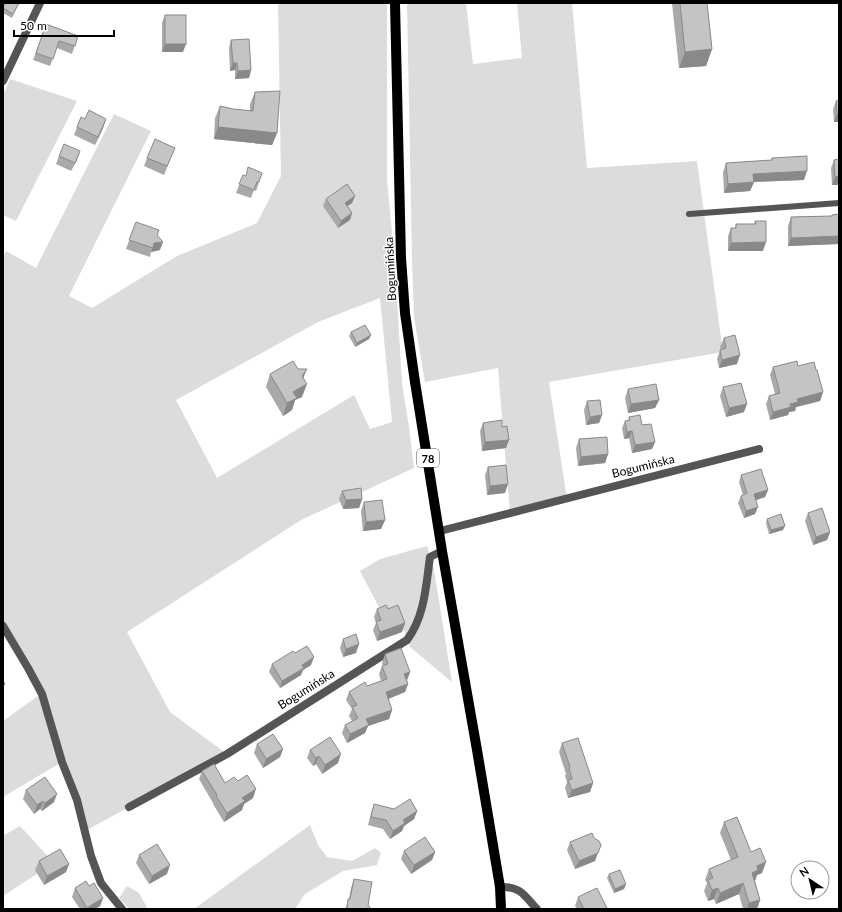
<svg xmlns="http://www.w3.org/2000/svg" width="842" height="912" viewBox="0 0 842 912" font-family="Lato,sans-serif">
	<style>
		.green { fill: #dcdcdc; fill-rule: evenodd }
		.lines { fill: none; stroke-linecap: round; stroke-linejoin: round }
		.lane { stroke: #555; stroke-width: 6 }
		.street { stroke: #555; stroke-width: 8 }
		.primary { stroke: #000; stroke-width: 10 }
		.wall { fill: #a9a9a9 }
		.shaded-wall { fill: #898989 }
		.building { fill: #c4c4c4; stroke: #898989 }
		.labels { text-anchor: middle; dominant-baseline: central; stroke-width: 3; stroke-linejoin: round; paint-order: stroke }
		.shield { fill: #fff; stroke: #4c4c4c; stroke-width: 1 }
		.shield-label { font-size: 11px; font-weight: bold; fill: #000 }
		.street-label { font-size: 12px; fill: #000; stroke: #fff }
	</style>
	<rect width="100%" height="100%" fill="#fff"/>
	<!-- green -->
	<g class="green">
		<path d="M278 3H387V180L395 266 402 383 409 427 414 468 301 520 127 632 170 712 227 754 85 831 62 762 3 797V721L42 693 3 626V258L6 251 36 268 114 114 151 131 69 296 92 308 177 256 257 223 281 176ZM380 298 392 422 370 429 354 395 217 478 176 400 318 322Z"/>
		<path d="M407 3H466L473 64 522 58 517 3H572L587 168 697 161 723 352 549 382 567 499 510 514 498 368 425 382 414 317 412 260Z"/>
		<path d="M10 79 77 101 16 221 3 215V95Z"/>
		<path d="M427 546 434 570 452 682 410 647 396 609 381 611 360 571 380 559Z"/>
		<path d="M310 825 318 845 327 857 352 861 375 848 381 853 377 865 343 871 305 894 295 909H194Z"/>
		<path d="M20 826 54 863 3 896V836Z"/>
		<path d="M127 886 139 893 148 909H129L119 898Z"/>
	</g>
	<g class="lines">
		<!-- lane -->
		<path class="lane" d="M689 214 839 203"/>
		<!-- street -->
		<g class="street">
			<path d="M3 81 40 3"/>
			<path d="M440 531 759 449"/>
			<path d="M3 626 28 668 42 694 62 762 77 800 91 856 101 883 122 909"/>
			<path d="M129 807 227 754 407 640C425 616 426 585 430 557L442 551"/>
			<path d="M500 887C520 886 524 895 537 909"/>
		</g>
		<!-- primary -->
		<path class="primary" d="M395 3 401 258 405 313 415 382 442 551 477 750 500 887 501 909"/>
	</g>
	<!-- wall -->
	<g class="wall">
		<path d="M19 3 12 18 3 13V7Z"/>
		<path d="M672 3H707L712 49 706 66 679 68Z"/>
		<path d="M165 15 183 52H162V23Z"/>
		<path d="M46 24 78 36 72 54 57 48 50 66 33 60Z"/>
		<path d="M231 40 251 70 249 78 235 79V70L230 71 229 48Z"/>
		<path d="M255 92 277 133 272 145 214 139 215 118 220 106 233 109 250 111V104Z"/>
		<path d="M836 101 839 122H834L833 109Z"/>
		<path d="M85 119H106L103 128 95 145 74 135 77 127Z"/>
		<path d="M175 148 164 175 144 166 147 158Z"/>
		<path d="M59 156 77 160 71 171 56 164Z"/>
		<path d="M772 158 804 180 754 182 750 191 724 193 723 172 726 163 771 160Z"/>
		<path d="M839 159V185H832L831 168 834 160Z"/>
		<path d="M262 173 256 191 254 190 251 198 236 193 243 175 245 176Z"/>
		<path d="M355 196 352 203 347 206 352 213 350 220 338 228 323 206 326 199Z"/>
		<path d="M839 214V244L788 246V226L791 217 831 216 832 215Z"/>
		<path d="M755 221 763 251H728V236L731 228H735L736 224H754Z"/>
		<path d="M136 222 157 235 160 250 151 252 150 257 126 249Z"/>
		<path d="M351 332 371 335 369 339 355 347 349 336Z"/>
		<path d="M724 338 737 364 719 368 717 359 720 350H721L720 347Z"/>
		<path d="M798 366 823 392 820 401 796 407 795 411 789 412 788 415 770 420 766 404 769 396 775 394 770 375 773 367Z"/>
		<path d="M270 374 303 379 302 397 295 400 292 410 283 416 266 387Z"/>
		<path d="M723 387 744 412 726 417 720 396Z"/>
		<path d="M628 389 659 400 655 408 628 413 625 398Z"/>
		<path d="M587 401 602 415 599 423 586 425 584 410Z"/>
		<path d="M629 417 642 425 655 442 652 449 632 453 629 438 624 439 622 428 625 421H628Z"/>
		<path d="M483 423 506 448 482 451 480 431Z"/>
		<path d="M579 439 608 454 605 463 578 466 576 448Z"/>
		<path d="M488 467 505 493 487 495 485 475Z"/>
		<path d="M741 475 768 490 765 497 756 500 755 514 744 518 738 503 741 496 743 495 739 482Z"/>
		<path d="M342 491 362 499 359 508 343 509 339 499Z"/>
		<path d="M364 502 385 520 381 529 363 531 361 511Z"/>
		<path d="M808 513 830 532 827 540 813 545 805 521Z"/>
		<path d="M767 519 783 530 769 534 766 523Z"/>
		<path d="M377 609H388L405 623 402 632 377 641 373 630 376 623 374 617Z"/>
		<path d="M343 639 356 653 343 657 340 648Z"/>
		<path d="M385 654 410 672 407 680 408 684 405 692 388 699 392 710 389 719 368 726 365 733 347 743 342 733 345 725 352 721 349 716 352 709 346 700 349 692 381 681 379 674 382 666H383L382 663Z"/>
		<path d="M272 664 311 665 303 670 301 675 280 688 269 672Z"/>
		<path d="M562 743 593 783 590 792 568 798 565 788 567 782 565 776 566 774 559 752Z"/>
		<path d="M257 744 283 749 280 757 263 768 254 753Z"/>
		<path d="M310 750 338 763 322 774 316 764 313 766 307 758Z"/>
		<path d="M202 771 225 783 238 781 253 798 244 804 242 810 224 822 213 804V803L199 779Z"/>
		<path d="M26 790 54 802 42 811 40 809 34 814 23 799Z"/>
		<path d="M374 804 394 809 417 811 414 819 404 826 402 831 390 839 383 829 368 825 371 813Z"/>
		<path d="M724 822 751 852 762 873 757 875 755 881 760 900 757 909H743L739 894 716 904 714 899 708 901 704 891 707 883 705 880 709 869 731 860 720 833Z"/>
		<path d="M570 842 595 861 575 869 567 850Z"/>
		<path d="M404 851 435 852 432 860 411 874 401 859Z"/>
		<path d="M139 855 167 874 149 884 136 863Z"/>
		<path d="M39 861 69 864 66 872 44 885 35 870Z"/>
		<path d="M609 874 626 884 624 889 614 893 607 878Z"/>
		<path d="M354 879 368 905 371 909H345L349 899 351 888Z"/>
		<path d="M89 886 103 898 100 906 95 909H80L72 897 75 888Z"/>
		<path d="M578 897 607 908 606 909H577L575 906Z"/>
	</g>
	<!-- shaded-wall -->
	<g class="shaded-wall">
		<path d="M165 44H186L183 52H162Z"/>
		<path d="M712 49 706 66 679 68 685 52Z"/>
		<path d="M233 63H237L235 70 230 71Z"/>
		<path d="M251 70 249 78 235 79 238 71Z"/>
		<path d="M837 114H839V122H834Z"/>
		<path d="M106 119 103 128 95 145 98 137Z"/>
		<path d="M218 127 277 133 272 145 214 139Z"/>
		<path d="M80 151 77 160 71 171 75 163Z"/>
		<path d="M807 171 804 180 750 182 753 174Z"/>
		<path d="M839 176V185H832L835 177Z"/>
		<path d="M754 182 750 191 724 193 728 184Z"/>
		<path d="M355 196 352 203 342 210 345 203Z"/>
		<path d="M352 213 350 220 338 228 341 221Z"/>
		<path d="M839 236V244L788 246 791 238Z"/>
		<path d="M163 242 160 250 151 252 154 243Z"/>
		<path d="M766 242 763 251H728L731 243Z"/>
		<path d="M371 335 369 339 355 347 357 343Z"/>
		<path d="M740 355 737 364 719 368 722 360Z"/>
		<path d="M307 369 302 381V376Z"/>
		<path d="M307 384 302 397 295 400 292 410 283 416 287 403 293 392Z"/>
		<path d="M823 392 820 401 796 407 795 411 789 412 788 415 770 420 773 412 790 404 797 399Z"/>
		<path d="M659 400 655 408 628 413 631 404Z"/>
		<path d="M747 404 744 412 726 417 729 408Z"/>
		<path d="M602 415 599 423 586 425 590 417Z"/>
		<path d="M632 431 629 438 624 439 627 432Z"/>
		<path d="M509 440 506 448 482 451 485 442Z"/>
		<path d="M655 442 652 449 632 453 635 445Z"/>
		<path d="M608 454 605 463 578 466 581 457Z"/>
		<path d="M508 484 505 493 487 495 490 486Z"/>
		<path d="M768 490 765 497 751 502 754 494Z"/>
		<path d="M362 499 359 508 343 509 346 500Z"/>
		<path d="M758 507 755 514 744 518 746 511Z"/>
		<path d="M385 520 381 529 363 531 366 522Z"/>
		<path d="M785 526 783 530 769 534 771 530Z"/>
		<path d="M830 532 827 540 813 545 816 537Z"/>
		<path d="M405 623 402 632 377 641 380 632Z"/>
		<path d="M359 644 356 653 343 657 346 649Z"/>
		<path d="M314 657 311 665 303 670 301 675 280 688 282 681 302 665Z"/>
		<path d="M410 672 407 680 404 674Z"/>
		<path d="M408 684 405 692 383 701 386 692Z"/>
		<path d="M392 710 389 719 368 726 365 733 347 743 350 734 366 719Z"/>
		<path d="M283 749 280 757 263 768 266 759Z"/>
		<path d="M341 754 338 763 322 774 325 765Z"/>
		<path d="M319 756 316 764 313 766 316 758Z"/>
		<path d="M593 783 590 792 568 798 572 790Z"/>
		<path d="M256 789 253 798 244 804 242 810 224 822 227 813 242 798Z"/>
		<path d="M57 794 54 802 42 811 45 803Z"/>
		<path d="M43 801 40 809 34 814 37 805Z"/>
		<path d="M417 811 414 819 404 826 402 831 390 839 393 831 403 820Z"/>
		<path d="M601 845 595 861 575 869 579 861Z"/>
		<path d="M435 852 432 860 411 874 414 865Z"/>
		<path d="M766 862 762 873 757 875 755 881 752 873 757 866Z"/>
		<path d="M69 864 66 872 44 885 47 876Z"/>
		<path d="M170 865 167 874 149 884 152 876Z"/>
		<path d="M743 883 739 894 716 904 720 893Z"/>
		<path d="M626 884 624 889 614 893 615 889Z"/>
		<path d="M718 888 714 899 708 901 712 890Z"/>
		<path d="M103 898 100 906 95 909H87V908Z"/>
		<path d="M760 900 757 909H747L749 903Z"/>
	</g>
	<!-- building -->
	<g class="building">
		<path d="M5 3H19L13 14 3 8V7Z"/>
		<path d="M680 3H707L712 49 685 52Z"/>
		<rect x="165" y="15" width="21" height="29"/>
		<path d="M46 24 78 36 75 46 59 41 53 59 36 53Z"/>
		<path d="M249 39 251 70 238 71 237 63H233L231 40Z"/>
		<path d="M280 91 277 133 218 127 220 106 233 109 253 111 255 92Z"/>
		<path d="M839 100V114H837L836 101Z"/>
		<path d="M89 110 106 119 98 137 77 127 81 117 85 119Z"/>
		<path d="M155 139 175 148 167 166 147 158Z"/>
		<path d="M64 144 80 151 75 163 59 156Z"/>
		<path d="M807 156V171L753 174 754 182 728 184 726 163 772 160V158Z"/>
		<path d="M839 159V176L835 177 834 160Z"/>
		<path d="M248 167 262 173 259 182H257L254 190 239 184 243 175 246 176Z"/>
		<path d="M347 184 355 196 345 203 352 213 341 221 326 199Z"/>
		<path d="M839 214V236L791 238V217L832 216V215Z"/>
		<path d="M755 221H766V242L731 243V228H736V224H756Z"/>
		<path d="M136 222 159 230 157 235 163 242 154 243 153 248 129 240Z"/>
		<path d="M365 325 371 335 357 343 351 332Z"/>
		<path d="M735 335 740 355 722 360 720 350 726 348 724 338Z"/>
		<path d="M293 361 298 369H307L302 376 307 384 293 392 297 398 287 403 270 374Z"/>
		<path d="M797 361 798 366 814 362 816 370H817L823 392 797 399 798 402 790 404 791 407 773 412 769 396 780 393 773 367Z"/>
		<path d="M741 383 747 404 729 408 723 387Z"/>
		<path d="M656 384 659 400 631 404 628 389Z"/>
		<path d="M600 400 602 415 590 417 587 401Z"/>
		<path d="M640 415 642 425 651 424 655 442 635 445 632 431 627 432 625 421 630 420 629 417Z"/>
		<path d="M502 420V427L507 426 509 440 485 442 483 423Z"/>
		<path d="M607 437 608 454 581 457 579 439Z"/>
		<path d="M506 465 508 484 490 486 488 467Z"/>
		<path d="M761 469 768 490 754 494 758 507 746 511 741 496 747 493 741 475Z"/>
		<path d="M361 488 362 499 346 500 342 491Z"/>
		<path d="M382 500 385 520 366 522 364 502Z"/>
		<path d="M822 508 830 532 816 537 808 513Z"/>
		<path d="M781 514 785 526 771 530 767 519Z"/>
		<path d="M386 605 388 609 398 605 405 623 380 632 376 622 381 620 377 609Z"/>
		<path d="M356 634 359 644 346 649 343 639Z"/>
		<path d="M307 646 314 657 302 665 304 668 282 681 272 664 293 651 295 653Z"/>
		<path d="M401 648 410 672 404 674 408 684 386 692 392 710 366 719 369 725 350 734 345 725 358 718 352 707 357 705 349 692 365 682 367 686 387 679 382 666 388 664 385 654Z"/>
		<path d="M3 681 5 684 3 686Z"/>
		<path d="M273 734 283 749 266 759 257 744Z"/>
		<path d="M330 737 341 754 325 765 319 756 316 758 310 750Z"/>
		<path d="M578 738 593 783 572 790 568 780 572 779 569 768 570 767 562 743Z"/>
		<path d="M214 764 225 783 234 777 238 781 247 775 256 789 242 798 245 801 227 813 216 796 217 795 202 771Z"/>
		<path d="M45 777 57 794 45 803 43 801 37 805 26 790Z"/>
		<path d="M410 799 417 811 403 820 405 823 393 831 386 820 371 817 374 804 394 809Z"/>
		<path d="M737 817 751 852 760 848 766 862 757 866 758 870 752 873 760 900 749 903 743 883 720 893 718 888 712 890 708 880 713 878 709 869 738 857 724 822Z"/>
		<path d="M592 833 594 838 599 841 601 845 598 853 579 861 570 842Z"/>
		<path d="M425 837 435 852 414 865 404 851Z"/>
		<path d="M157 844 170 865 152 876 139 855Z"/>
		<path d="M60 849 69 864 47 876 39 861Z"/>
		<path d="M620 870 626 884 615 889 609 874Z"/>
		<path d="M354 879 372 882 368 905 371 909H347L348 899H350Z"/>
		<path d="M86 881 89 886 94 883 103 898 87 908 75 888Z"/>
		<path d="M597 888 607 908 605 909H584L578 897Z"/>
	</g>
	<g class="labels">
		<!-- shield labels -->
		<rect class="shield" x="417" y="449" width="22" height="18" rx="3"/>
		<g class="shield-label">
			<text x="428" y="458">78</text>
		</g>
		<!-- street labels -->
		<g class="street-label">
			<text transform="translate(390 269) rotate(-93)">Bogumińska</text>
			<text transform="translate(643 466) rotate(-14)">Bogumińska</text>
			<text transform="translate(306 689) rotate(-32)">Bogumińska</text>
		</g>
	</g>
	<!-- border -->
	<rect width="842" height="912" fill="none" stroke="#000000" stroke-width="8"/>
	<!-- north arrow -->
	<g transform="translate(810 880) rotate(325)"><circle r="19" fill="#ffffff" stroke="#999999"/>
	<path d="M0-3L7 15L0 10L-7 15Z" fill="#000000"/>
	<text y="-6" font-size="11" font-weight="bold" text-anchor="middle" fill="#000000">N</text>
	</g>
	<!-- scale -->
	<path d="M14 30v6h100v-6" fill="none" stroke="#000000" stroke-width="2"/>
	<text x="20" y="30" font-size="12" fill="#000000" stroke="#ffffff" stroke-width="3" paint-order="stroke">50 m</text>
</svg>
